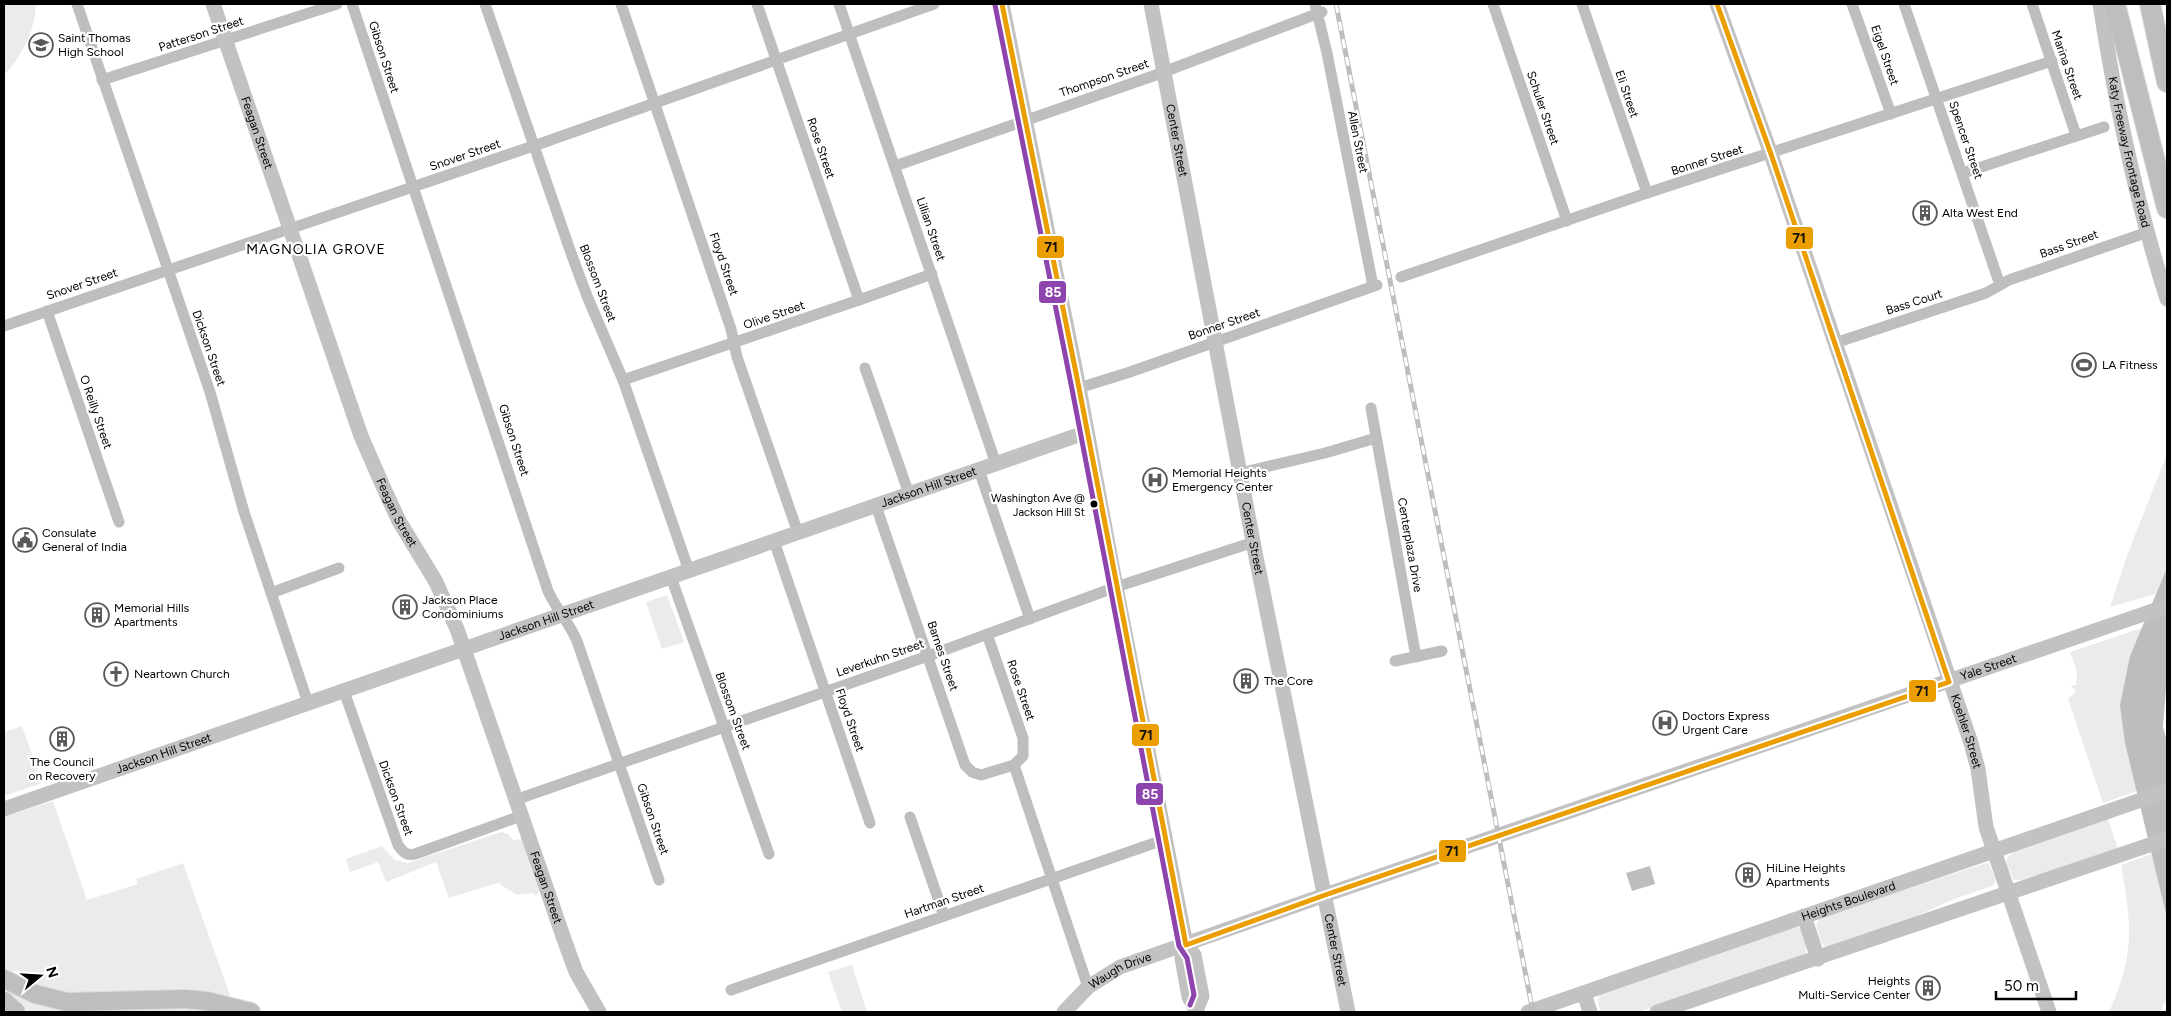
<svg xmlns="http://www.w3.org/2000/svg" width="2171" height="1016" viewBox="0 0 2171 1016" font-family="Figtree,sans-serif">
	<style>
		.green { fill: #ebebeb }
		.water { fill: #bdbdbd }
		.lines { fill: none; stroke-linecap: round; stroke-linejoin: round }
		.primary-casing { stroke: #dbdbdb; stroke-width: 20 }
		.highway-casing { stroke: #dbdbdb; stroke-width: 22 }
		.street { stroke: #bebebe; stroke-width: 11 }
		.secondary { stroke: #c2c2c2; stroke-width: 15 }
		.primary { stroke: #bebebe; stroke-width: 18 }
		.highway { stroke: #bebebe; stroke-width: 20 }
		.rail-casing { stroke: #bebebe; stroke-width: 5 }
		.rail { stroke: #fff; stroke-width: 3; stroke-dasharray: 9; stroke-linecap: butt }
		.bus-1-casing { stroke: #fff; stroke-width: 9 }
		.bus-2-casing { stroke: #fff; stroke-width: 9 }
		.bus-1 { stroke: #eb9e00; stroke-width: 5 }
		.bus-2 { stroke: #8e44ad; stroke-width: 5 }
		.bus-dot { fill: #000; stroke: #fff; stroke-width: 2 }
		.labels { text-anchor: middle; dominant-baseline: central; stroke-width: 4.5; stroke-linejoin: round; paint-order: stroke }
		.bus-label { font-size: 11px; fill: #000; stroke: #fff; text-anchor: end }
		.street-label { font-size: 12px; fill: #000; stroke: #fff }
		.poi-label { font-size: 12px; fill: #000; stroke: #fff; text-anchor: start }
		.neighbourhood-label { font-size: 14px; letter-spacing: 1px; fill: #000; stroke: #fff }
		.line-badge { stroke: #fff; stroke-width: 2 }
		.badge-label { font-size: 14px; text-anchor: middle; font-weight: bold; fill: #fff }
		.pale-badge-label { font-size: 14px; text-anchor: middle; font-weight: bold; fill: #111 }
	</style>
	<rect width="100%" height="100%" fill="#fff"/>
	<!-- green -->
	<g class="green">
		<path d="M4 4H36C35 30 22 56 4 75Z"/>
		<path d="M2167 454V568L2156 594 2110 607 2128 553Z"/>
		<path d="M667 595 684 642 662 649 646 602Z"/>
		<path d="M2142 628 2130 656 2125 743 2137 791 2103 803 2068 699 2076 692 2071 685H2076L2077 672 2070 652Z"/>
		<path d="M22 726 42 783 4 796V732Z"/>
		<path d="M53 801 87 900 138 884 136 879 183 863 232 1001 64 998 4 972V817Z"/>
		<path d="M2108 819 2118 849 2022 880H2014L2007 865V858L2013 852Z"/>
		<path d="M501 832 508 834 513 840 522 839 539 892 535 896 534 893 517 895 498 883 449 898 436 862 386 882 378 862 350 872 346 859 382 846 395 860 408 863Z"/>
		<path d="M2152 854 2167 918V998L2160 1012H2109C2135 955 2132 926 2121 865Z"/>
		<path d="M1986 863 1989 864 1995 878V883L1992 886 1954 899 1910 919 1826 947 1822 944 1816 925 1820 918Z"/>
		<path d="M1797 927 1801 929 1807 949 1804 955 1639 1012H1601L1598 1002 1599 995Z"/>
		<path d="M852 965 867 1012H842L828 972Z"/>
		<path d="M4 988 177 1003 234 1012H29Z"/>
	</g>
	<!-- water -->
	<g class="water">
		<path d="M2167 568V677L2163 727 2167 741V918L2125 743 2120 705 2130 656Z"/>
		<path d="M1650 866 1655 884 1632 891 1626 873Z"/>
	</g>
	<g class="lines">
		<!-- primary casing -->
		<g class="primary-casing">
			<g id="primary">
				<path d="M4 979 35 994 67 1002 185 999 207 1001 251 1012"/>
				<path d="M4 1001 16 1012"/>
			</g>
		</g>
		<!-- highway casing -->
		<g class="highway-casing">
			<g id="highway">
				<path d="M2115 4 2167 208"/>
				<path d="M2150 4 2167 82"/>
			</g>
		</g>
		<!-- street -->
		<g class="street">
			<path d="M77 4 210 392 244 512 308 703"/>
			<path d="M352 4 548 591C556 609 569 622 577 641L659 880"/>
			<path d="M485 4 571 253 587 296 623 380 689 571"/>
			<path d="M621 4 731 329 737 357 798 533"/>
			<path d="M757 4 859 300"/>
			<path d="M839 4 996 464"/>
			<path d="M1315 4 1327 53 1373 286"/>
			<path d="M1493 4 1567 221"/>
			<path d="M1582 4 1647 193"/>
			<path d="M1852 4 1891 114"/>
			<path d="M1904 4 2000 285"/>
			<path d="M2032 4 2076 135"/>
			<path d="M102 80 337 4"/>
			<path d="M895 166 1153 76 1322 12"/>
			<path d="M1963 173 2104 127"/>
			<path d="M1401 277 1647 193 2052 61"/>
			<path d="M47 311 119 522"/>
			<path d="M4 326 545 142 934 4"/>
			<path d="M1835 343 1986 293 2009 280 2148 232"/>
			<path d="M865 368 909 494"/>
			<path d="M623 380 859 300 932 274"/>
			<path d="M1079 388 1130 372 1377 285"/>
			<path d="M1371 408 1416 657"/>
			<path d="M979 470 1030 619"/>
			<path d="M1240 473 1325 453 1376 438"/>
			<path d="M876 506 965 765 972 772 981 775 1014 765 1023 756V738L987 634"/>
			<path d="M774 541 870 823"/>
			<path d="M671 577 769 854"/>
			<path d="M271 593 339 568"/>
			<path d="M1395 661 1442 651"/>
			<path d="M344 691 398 845C403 852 406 856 415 854L521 816"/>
			<path d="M1014 765 1088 987"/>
			<path d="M515 800 928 656 1116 587 1254 542"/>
			<path d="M910 817 944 916"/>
			<path d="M731 990 1166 839"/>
		</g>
		<!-- secondary -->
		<g class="secondary">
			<path id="s1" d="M213 4 361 436 386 493 399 521 436 582 457 629 565 942 576 972 599 1012"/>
			<path d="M1002 4 1079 388 1116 587 1186 945 1194 955 1202 996 1197 1008"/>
			<path id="s2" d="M1151 4 1255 552 1348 1012"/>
			<path id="s3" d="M1717 4 1771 154 1971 743 1978 769 1986 827 2049 1012"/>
			<path id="s4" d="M2100 4C2115 101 2137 205 2167 299"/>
			<path id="s5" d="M4 809 1087 432"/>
			<path d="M1804 916 1818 959"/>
			<path d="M1186 945 1182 958 1189 997 1197 1012"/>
			<path d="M1584 993 1590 1012"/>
			<path id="s6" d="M1064 1012 1088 987 1120 967 1325 895 2167 606"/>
			<path id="s7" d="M1528 1012 2167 791"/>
			<path d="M1657 1012 2167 839"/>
		</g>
		<!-- primary -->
		<use href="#primary" class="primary"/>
		<!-- highway -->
		<use href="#highway" class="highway"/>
		<!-- rail casing -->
		<g class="rail-casing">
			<path id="rail" d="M1336 4 1533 1012"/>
		</g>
		<!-- rail -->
		<use href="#rail" class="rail"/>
		<!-- bus-1 casing -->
		<g class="bus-1-casing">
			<path id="bus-1" d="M1002 4 1079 388 1186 945 1325 895 1949 682 1771 154 1717 4"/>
		</g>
		<!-- bus-2 casing -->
		<g class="bus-2-casing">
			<path id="bus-2" d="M995 5 1072 389 1179 946 1187 958 1194 995 1190 1005"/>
		</g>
		<!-- bus-1 -->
		<use href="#bus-1" class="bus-1"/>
		<!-- bus-2 -->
		<use href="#bus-2" class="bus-2"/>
	</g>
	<!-- icons -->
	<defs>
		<g id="school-ring" transform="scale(1.25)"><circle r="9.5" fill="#fff" stroke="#595959" stroke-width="1.5"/><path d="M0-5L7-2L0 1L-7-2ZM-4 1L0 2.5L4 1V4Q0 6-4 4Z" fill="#595959"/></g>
		<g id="building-ring" transform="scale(1.25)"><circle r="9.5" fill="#fff" stroke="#595959" stroke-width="1.5"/><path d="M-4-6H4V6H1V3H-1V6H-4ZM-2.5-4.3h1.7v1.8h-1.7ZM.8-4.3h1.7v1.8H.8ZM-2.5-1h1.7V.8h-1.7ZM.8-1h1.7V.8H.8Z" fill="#595959"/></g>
		<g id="stadium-ring" transform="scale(1.25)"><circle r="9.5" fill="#fff" stroke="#595959" stroke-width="1.5"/><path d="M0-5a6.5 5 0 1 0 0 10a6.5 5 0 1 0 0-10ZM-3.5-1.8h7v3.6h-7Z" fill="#595959"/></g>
		<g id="hospital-ring" transform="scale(1.25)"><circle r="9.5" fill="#fff" stroke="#595959" stroke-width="1.5"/><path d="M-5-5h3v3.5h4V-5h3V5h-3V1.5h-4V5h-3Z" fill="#595959"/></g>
		<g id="civic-ring" transform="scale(1.25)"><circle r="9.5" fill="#fff" stroke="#595959" stroke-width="1.5"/><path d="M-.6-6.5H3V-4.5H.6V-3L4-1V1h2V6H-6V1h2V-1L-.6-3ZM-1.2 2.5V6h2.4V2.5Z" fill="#595959"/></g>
		<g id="church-ring" transform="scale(1.25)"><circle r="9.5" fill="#fff" stroke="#595959" stroke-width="1.5"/><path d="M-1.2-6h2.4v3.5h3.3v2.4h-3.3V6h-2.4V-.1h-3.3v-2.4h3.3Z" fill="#595959"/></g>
	</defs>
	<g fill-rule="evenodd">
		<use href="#school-ring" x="41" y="45"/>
		<use href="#building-ring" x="1925" y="213"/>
		<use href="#stadium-ring" x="2084" y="365"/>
		<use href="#hospital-ring" x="1155" y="480"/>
		<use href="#civic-ring" x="25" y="540"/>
		<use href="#building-ring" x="405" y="607"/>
		<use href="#building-ring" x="97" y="615"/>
		<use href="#church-ring" x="116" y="674"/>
		<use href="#building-ring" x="1246" y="681"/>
		<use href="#hospital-ring" x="1665" y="723"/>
		<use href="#building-ring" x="62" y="739"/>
		<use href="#building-ring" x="1748" y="875"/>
		<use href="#building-ring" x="1928" y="988"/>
	</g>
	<!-- markers -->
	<circle class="bus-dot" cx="1094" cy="504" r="4.5"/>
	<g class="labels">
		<!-- bus labels -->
		<g class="bus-label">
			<text x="1085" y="498">Washington Ave @<tspan x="1085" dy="14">Jackson Hill St</tspan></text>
		</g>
		<!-- street labels -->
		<g class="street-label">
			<text transform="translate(201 34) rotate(-18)">Patterson Street</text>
			<text transform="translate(1885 55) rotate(71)">Eigel Street</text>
			<text transform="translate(384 57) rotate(72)">Gibson Street</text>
			<text transform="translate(2067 65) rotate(71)">Marina Street</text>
			<text transform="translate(1104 78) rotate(-19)">Thompson Street</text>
			<text transform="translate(1627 94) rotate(71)">Eli Street</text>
			<text transform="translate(1543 108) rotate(71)">Schuler Street</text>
			<text stroke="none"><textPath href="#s1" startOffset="136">Feagan Street</textPath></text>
			<text stroke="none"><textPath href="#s2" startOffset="139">Center Street</textPath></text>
			<text transform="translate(1966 140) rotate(71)">Spencer Street</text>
			<text transform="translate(1358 142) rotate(79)">Allen Street</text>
			<text transform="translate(821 148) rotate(71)">Rose Street</text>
			<text stroke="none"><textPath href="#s4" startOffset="151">Katy Freeway Frontage Road</textPath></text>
			<text transform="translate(465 155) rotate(-19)">Snover Street</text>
			<text transform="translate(1707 160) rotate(-18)">Bonner Street</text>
			<text transform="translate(931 229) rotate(71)">Lillian Street</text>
			<text transform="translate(2069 244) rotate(-20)">Bass Street</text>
			<text transform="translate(724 264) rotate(71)">Floyd Street</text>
			<text transform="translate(598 283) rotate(69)">Blossom Street</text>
			<text transform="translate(82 284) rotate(-19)">Snover Street</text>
			<text transform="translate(1914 302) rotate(-18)">Bass Court</text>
			<text transform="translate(774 315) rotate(-19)">Olive Street</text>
			<text transform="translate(1224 324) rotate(-19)">Bonner Street</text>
			<text transform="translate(209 348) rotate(71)">Dickson Street</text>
			<text transform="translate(96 412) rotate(71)">O Reilly Street</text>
			<text transform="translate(514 440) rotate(72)">Gibson Street</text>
			<text stroke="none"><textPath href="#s5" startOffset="979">Jackson Hill Street</textPath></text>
			<text stroke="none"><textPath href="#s1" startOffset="541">Feagan Street</textPath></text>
			<text stroke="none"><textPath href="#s2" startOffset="544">Center Street</textPath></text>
			<text transform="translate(1410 545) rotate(80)">Centerplaza Drive</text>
			<text stroke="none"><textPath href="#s5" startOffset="574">Jackson Hill Street</textPath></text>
			<text transform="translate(943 656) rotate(71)">Barnes Street</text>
			<text transform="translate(880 658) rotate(-19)">Leverkuhn Street</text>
			<text stroke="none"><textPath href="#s6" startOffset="991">Yale Street</textPath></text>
			<text transform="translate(1021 690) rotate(71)">Rose Street</text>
			<text transform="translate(733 711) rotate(70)">Blossom Street</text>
			<text transform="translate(850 720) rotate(71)">Floyd Street</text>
			<text stroke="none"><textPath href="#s3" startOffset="769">Koehler Street</textPath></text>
			<text stroke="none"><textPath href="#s5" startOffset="169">Jackson Hill Street</textPath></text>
			<text transform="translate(396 798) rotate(70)">Dickson Street</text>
			<text transform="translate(653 819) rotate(71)">Gibson Street</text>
			<text stroke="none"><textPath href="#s1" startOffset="946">Feagan Street</textPath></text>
			<text transform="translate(944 901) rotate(-19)">Hartman Street</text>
			<text stroke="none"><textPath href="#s7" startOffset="339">Heights Boulevard</textPath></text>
			<text stroke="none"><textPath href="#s2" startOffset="964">Center Street</textPath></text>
			<text stroke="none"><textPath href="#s6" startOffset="71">Waugh Drive</textPath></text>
		</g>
		<!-- poi labels -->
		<g class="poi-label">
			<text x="58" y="38">Saint Thomas<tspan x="58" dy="14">High School</tspan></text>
			<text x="1942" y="213">Alta West End</text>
			<text x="2102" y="365">LA Fitness</text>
			<text x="1172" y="473">Memorial Heights<tspan x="1172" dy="14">Emergency Center</tspan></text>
			<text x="42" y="533">Consulate<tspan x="42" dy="14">General of India</tspan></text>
			<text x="422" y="600">Jackson Place<tspan x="422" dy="14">Condominiums</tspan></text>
			<text x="114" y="608">Memorial Hills<tspan x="114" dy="14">Apartments</tspan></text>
			<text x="134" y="674">Neartown Church</text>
			<text x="1264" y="681">The Core</text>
			<text x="1682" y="716">Doctors Express<tspan x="1682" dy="14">Urgent Care</tspan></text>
			<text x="62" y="762" text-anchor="middle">The Council<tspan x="62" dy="14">on Recovery</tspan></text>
			<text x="1766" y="868">HiLine Heights<tspan x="1766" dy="14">Apartments</tspan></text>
			<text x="1910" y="981" text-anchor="end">Heights<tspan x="1910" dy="14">Multi-Service Center</tspan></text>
		</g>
		<!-- neighbourhood labels -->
		<g class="neighbourhood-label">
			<text x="316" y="249">MAGNOLIA GROVE</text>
		</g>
	</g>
	<g class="line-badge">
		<rect x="1785" y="226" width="29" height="24" rx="5" fill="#eb9e00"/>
		<rect x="1036" y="235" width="29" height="24" rx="5" fill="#eb9e00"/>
		<rect x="1038" y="280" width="29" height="24" rx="5" fill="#8e44ad"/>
		<rect x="1908" y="679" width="29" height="24" rx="5" fill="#eb9e00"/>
		<rect x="1131" y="723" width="29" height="24" rx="5" fill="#eb9e00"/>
		<rect x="1135" y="782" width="29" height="24" rx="5" fill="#8e44ad"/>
		<rect x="1438" y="839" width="29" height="24" rx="5" fill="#eb9e00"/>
	</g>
	<g class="badge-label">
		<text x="1053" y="297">85</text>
		<text x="1150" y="799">85</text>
	</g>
	<g class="pale-badge-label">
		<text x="1799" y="243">71</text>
		<text x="1051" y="252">71</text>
		<text x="1922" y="696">71</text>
		<text x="1146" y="740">71</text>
		<text x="1452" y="856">71</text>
	</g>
	<!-- border -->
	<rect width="2171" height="1016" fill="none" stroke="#000000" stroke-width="10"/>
	<!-- north arrow -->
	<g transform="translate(40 976) rotate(72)" stroke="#ffffff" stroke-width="4" paint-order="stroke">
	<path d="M0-4L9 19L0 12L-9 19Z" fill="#000000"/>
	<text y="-8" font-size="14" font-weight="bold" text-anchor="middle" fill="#000000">N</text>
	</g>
	<!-- scale -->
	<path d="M1996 991v8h80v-8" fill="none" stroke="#000000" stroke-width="2.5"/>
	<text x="2004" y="991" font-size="15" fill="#000000" stroke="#ffffff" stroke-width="4" paint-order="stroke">50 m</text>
</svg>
